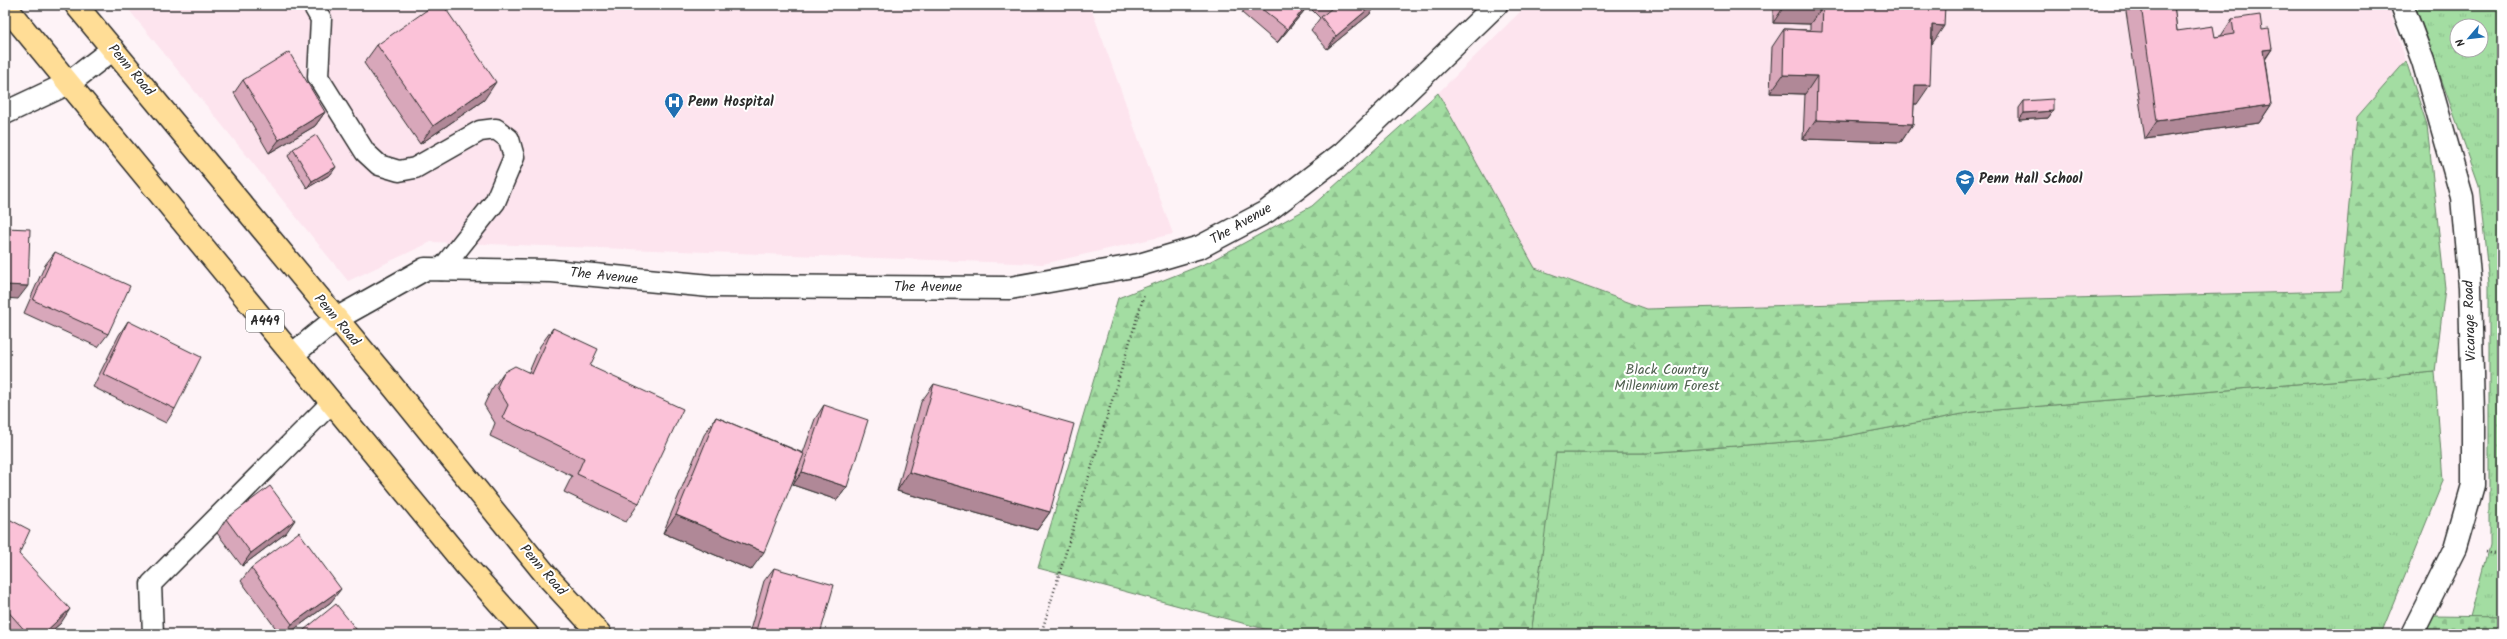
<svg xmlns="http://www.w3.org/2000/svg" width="2507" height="639" viewBox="0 0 2507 639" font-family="Kalam,sans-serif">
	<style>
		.built { fill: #fde4ee }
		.grass { fill: url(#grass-tufts); stroke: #678466; fill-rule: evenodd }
		.forest { fill: url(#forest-firs); stroke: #678466 }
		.cemetery { fill: url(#cemetery-stones); stroke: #678466 }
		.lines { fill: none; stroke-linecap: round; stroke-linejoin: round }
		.lane-casing { stroke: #2b2b2b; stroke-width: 23 }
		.street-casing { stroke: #2b2b2b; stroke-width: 25 }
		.highway-casing { stroke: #2b2b2b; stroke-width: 25 }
		.path { stroke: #2b2b2b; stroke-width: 2.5; stroke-dasharray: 1 3; stroke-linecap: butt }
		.lane { stroke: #fff; stroke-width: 20 }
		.street { stroke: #fff; stroke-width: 22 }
		.highway { stroke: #ffdd96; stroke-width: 22 }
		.wall { fill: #d8a7ba; stroke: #2b2b2b }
		.shaded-wall { fill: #b08897; stroke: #2b2b2b }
		.building { fill: #fbc2d8; stroke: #2b2b2b }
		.labels { text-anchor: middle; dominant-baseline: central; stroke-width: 4; stroke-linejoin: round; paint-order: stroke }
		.shield { fill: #fff; stroke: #6b6b6b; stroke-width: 1 }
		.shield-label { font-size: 13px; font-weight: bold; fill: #2b2b2b }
		.street-label { font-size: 14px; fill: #2b2b2b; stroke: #fff }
		.poi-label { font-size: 14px; font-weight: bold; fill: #2b2b2b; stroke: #fff; text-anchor: start }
		.park-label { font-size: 14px; fill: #4f604f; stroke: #fff }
	</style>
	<defs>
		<pattern id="grass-tufts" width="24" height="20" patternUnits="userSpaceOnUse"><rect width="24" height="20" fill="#a3dda2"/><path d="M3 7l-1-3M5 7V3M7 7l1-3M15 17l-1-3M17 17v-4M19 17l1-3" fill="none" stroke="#8cbe8c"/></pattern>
		<pattern id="forest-firs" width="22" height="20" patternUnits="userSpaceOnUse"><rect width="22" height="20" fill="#a3dda2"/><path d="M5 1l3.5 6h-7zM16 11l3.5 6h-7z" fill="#8cbe8c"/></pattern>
		<pattern id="cemetery-stones" width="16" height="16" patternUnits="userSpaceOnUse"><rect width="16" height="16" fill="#a3dda2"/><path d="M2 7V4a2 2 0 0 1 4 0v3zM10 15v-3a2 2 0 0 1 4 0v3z" fill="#8cbe8c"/></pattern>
	</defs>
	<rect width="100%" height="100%" fill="#fef3f7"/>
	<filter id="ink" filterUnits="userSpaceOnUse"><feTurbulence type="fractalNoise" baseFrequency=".025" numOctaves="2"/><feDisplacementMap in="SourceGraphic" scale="8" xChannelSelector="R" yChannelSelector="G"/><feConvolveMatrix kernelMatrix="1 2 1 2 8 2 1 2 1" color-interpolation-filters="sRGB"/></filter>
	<g filter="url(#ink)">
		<!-- built -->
		<g class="built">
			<path d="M125 5H1090L1173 234 1043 264 431 242 348 281Z"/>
			<path d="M1527 5H2388L2427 125 2445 288 1647 309 1535 268 1438 93Z"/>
		</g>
		<!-- grass -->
		<g class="grass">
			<path d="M2415 5H2502V617H2470L2489 546V284L2479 185ZM2457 26H2481V50H2457Z"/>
			<path d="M2435 372 2443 481 2381 634H1531L1555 453H1647L1836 438 1973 412Z"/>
		</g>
		<!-- forest -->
		<path class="forest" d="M2406 61 2427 125 2445 288 2435 372 1973 412 1836 438 1647 453H1556L1531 634H1283L1038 568 1118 298 1209 262 1312 206 1438 93 1535 268 1647 309 2341 291 2357 117Z"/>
		<!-- cemetery -->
		<path class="cemetery" d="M2433 616 2502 617V634H2419Z"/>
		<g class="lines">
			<!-- lane casing -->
			<g class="lane-casing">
				<g id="lane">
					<path d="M313 5 321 19 318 77 365 152 379 165 399 171 415 168 480 131 496 129 509 139 514 157 495 202 441 270"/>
					<path d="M153 634 151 584 332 402"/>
				</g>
			</g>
			<!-- street casing -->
			<g class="street-casing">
				<g id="street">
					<path d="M2402 5 2423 61 2462 197 2470 287 2473 416V485L2455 548 2412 634"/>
					<path d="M5 113 69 83 113 49"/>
					<path d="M293 354 336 319 425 269 552 271 710 286 1010 288 1139 265 1200 247 1266 212 1343 153 1496 5"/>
				</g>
			</g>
			<!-- highway casing -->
			<g class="highway-casing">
				<g id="highway">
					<path d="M76 5 386 378 546 575 600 634"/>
					<path d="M5 6 467 567 527 634"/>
				</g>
			</g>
			<!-- path -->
			<g class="path">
				<path d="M2485 552 2502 556"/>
				<path d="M1041 634 1144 295"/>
			</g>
			<!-- lane -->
			<use href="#lane" class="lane"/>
			<!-- street -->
			<use href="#street" class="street"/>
			<!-- highway -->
			<use href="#highway" class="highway"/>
		</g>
		<!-- wall -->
		<g class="wall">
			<path d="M1229 5H1240L1236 10Z"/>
			<path d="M1247 5H1309L1277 43 1242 13Z"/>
			<path d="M1316 5H1376L1370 14 1327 49 1311 30 1320 18 1312 10Z"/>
			<path d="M1773 5H1945L1931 44 1917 104H1914L1913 124 1901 142 1803 139 1805 94 1770 93 1772 47 1784 29 1810 30V24L1773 23Z"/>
			<path d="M2125 5H2174L2177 31 2215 37 2221 36 2232 19 2262 30 2272 49 2265 60 2271 105 2259 123 2145 139Z"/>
			<path d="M377 45 484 100 420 144 364 63Z"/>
			<path d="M243 80 325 112 315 126 269 153 234 93Z"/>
			<path d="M2024 101 2053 111 2048 118 2019 120V108Z"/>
			<path d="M293 149 331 174 307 188 288 156Z"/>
			<path d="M55 252 108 334 98 347 24 313 45 265Z"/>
			<path d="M128 321 175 409 166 423 93 387 119 335Z"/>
			<path d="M553 328 590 366 639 503 626 522 564 492 572 476 490 436 495 423 484 405 491 390 504 372H529L540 346Z"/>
			<path d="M934 384 1050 512 1037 530 897 491 921 402Z"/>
			<path d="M824 405 847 487 837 500 793 485 799 468 751 570 663 533 704 435 716 417 803 453 815 419Z"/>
			<path d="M7 518 19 554 61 623 48 634H7L5 632V520Z"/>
			<path d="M226 519 286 533 242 566 217 533Z"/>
			<path d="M251 568 331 602 288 634H280L241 581Z"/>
			<path d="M774 568 820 634H749L764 581Z"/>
		</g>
		<!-- shaded-wall -->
		<g class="shaded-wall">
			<path d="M1307 5H1309L1277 43 1287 29Z"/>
			<path d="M1373 5H1376L1370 14 1327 49 1336 36Z"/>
			<path d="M1785 5H1798L1823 6 1810 24 1773 23Z"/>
			<path d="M1932 25 1944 26 1932 44Z"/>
			<path d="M2272 49 2259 67 2263 50Z"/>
			<path d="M1783 75 1817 76 1805 94 1770 93Z"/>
			<path d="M496 82 484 100 420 144 433 126Z"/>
			<path d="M1915 85H1930L1917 104 1902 103Z"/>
			<path d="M2271 105 2259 123 2145 139 2157 121Z"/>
			<path d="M2053 111 2048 118 2019 120 2024 113Z"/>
			<path d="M325 112 315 126 269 153 279 140Z"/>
			<path d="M1816 120 1913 124 1901 142 1803 139Z"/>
			<path d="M336 167 331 174 307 188 312 181Z"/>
			<path d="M5 285 28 286 18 299 5 298Z"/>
			<path d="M802 472 847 487 837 500 793 485Z"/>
			<path d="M909 472 1050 512 1037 530 897 491Z"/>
			<path d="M676 515 764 552 751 570 663 533Z"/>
			<path d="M295 520 286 533 242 566 251 553Z"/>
			<path d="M341 589 331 602 288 634H285L292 624Z"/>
			<path d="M70 609 61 623 48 634H43Z"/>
		</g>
		<!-- building -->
		<g class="building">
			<path d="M434 5H443L496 82 433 126 377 45Z"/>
			<path d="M1257 5H1307L1287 29Z"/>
			<path d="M1329 5H1373L1336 36 1321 17 1332 8Z"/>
			<path d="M1798 5H1945L1944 26 1932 25 1930 85H1915L1913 124 1816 120 1817 76 1783 75 1784 29 1822 31 1823 6Z"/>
			<path d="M2141 5H2174L2177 31 2213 26 2215 37 2234 34 2232 19 2260 15 2262 30 2269 29 2272 49 2263 50 2271 105 2157 121Z"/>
			<path d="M289 52 325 112 279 140 243 80Z"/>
			<path d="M2053 99V111L2024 113V101Z"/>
			<path d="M316 135 336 167 312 181 293 149Z"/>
			<path d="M5 228 30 229 28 286 5 285Z"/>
			<path d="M55 252 130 286 108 334 33 300Z"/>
			<path d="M128 321 201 357 175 409 103 374Z"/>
			<path d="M553 328 598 349 590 366 683 409 639 503 577 474 584 458 502 418 508 405 497 387 504 372 515 366 532 374Z"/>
			<path d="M934 384 1074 424 1050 512 909 472Z"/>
			<path d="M824 405 868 420 847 487 802 472Z"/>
			<path d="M716 417 804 454 764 552 676 515Z"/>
			<path d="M270 486 295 520 251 553 226 519Z"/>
			<path d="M7 518 30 530 19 554 70 609 43 634H28L5 608V522Z"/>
			<path d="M299 532 341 589 292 624 251 568Z"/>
			<path d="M774 568 834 585 820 634H755Z"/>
			<path d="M336 604 360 634H299Z"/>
		</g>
	</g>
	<!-- icons -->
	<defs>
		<g id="hospital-pin" transform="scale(1)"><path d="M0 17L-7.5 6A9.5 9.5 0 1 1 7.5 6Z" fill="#1f6fb2" stroke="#fff"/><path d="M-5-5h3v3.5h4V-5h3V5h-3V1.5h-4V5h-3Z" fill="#fff"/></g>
		<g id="school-pin" transform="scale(1)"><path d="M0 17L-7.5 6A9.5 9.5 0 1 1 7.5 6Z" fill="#1f6fb2" stroke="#fff"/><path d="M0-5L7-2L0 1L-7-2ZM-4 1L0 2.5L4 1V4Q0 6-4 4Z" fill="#fff"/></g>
	</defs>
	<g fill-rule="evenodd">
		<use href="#hospital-pin" x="674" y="102"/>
		<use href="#school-pin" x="1965" y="179"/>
	</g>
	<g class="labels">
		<!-- shield labels -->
		<rect class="shield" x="246" y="310" width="38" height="22" rx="3"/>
		<g class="shield-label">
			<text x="265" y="321">A449</text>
		</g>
		<!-- street labels -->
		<g class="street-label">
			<text transform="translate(131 70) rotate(50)">Penn Road</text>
			<text transform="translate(1241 224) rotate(-30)">The Avenue</text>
			<text transform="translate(604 276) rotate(6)">The Avenue</text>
			<text x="928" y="287">The Avenue</text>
			<text transform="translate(337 320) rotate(50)">Penn Road</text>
			<text transform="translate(2470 321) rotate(-92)">Vicarage Road</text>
			<text transform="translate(543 570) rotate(49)">Penn Road</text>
		</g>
		<!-- poi labels -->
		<g class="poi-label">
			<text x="688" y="102">Penn Hospital</text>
			<text x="1979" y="179">Penn Hall School</text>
		</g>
		<!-- park labels -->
		<g class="park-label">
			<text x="1667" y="370">Black Country<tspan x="1667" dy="16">Millennium Forest</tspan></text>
		</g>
	</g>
	<!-- margin -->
	<rect width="2507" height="639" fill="none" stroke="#fff" stroke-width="20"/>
	<rect x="10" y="10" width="2487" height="619" fill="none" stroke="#2b2b2b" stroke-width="1.5" filter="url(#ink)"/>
	<!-- north arrow -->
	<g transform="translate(2469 38) rotate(242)"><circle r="19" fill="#ffffff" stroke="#aaaaaa"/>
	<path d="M0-3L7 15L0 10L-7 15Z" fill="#1f6fb2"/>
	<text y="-6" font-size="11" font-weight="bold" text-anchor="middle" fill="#2b2b2b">N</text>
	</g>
</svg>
